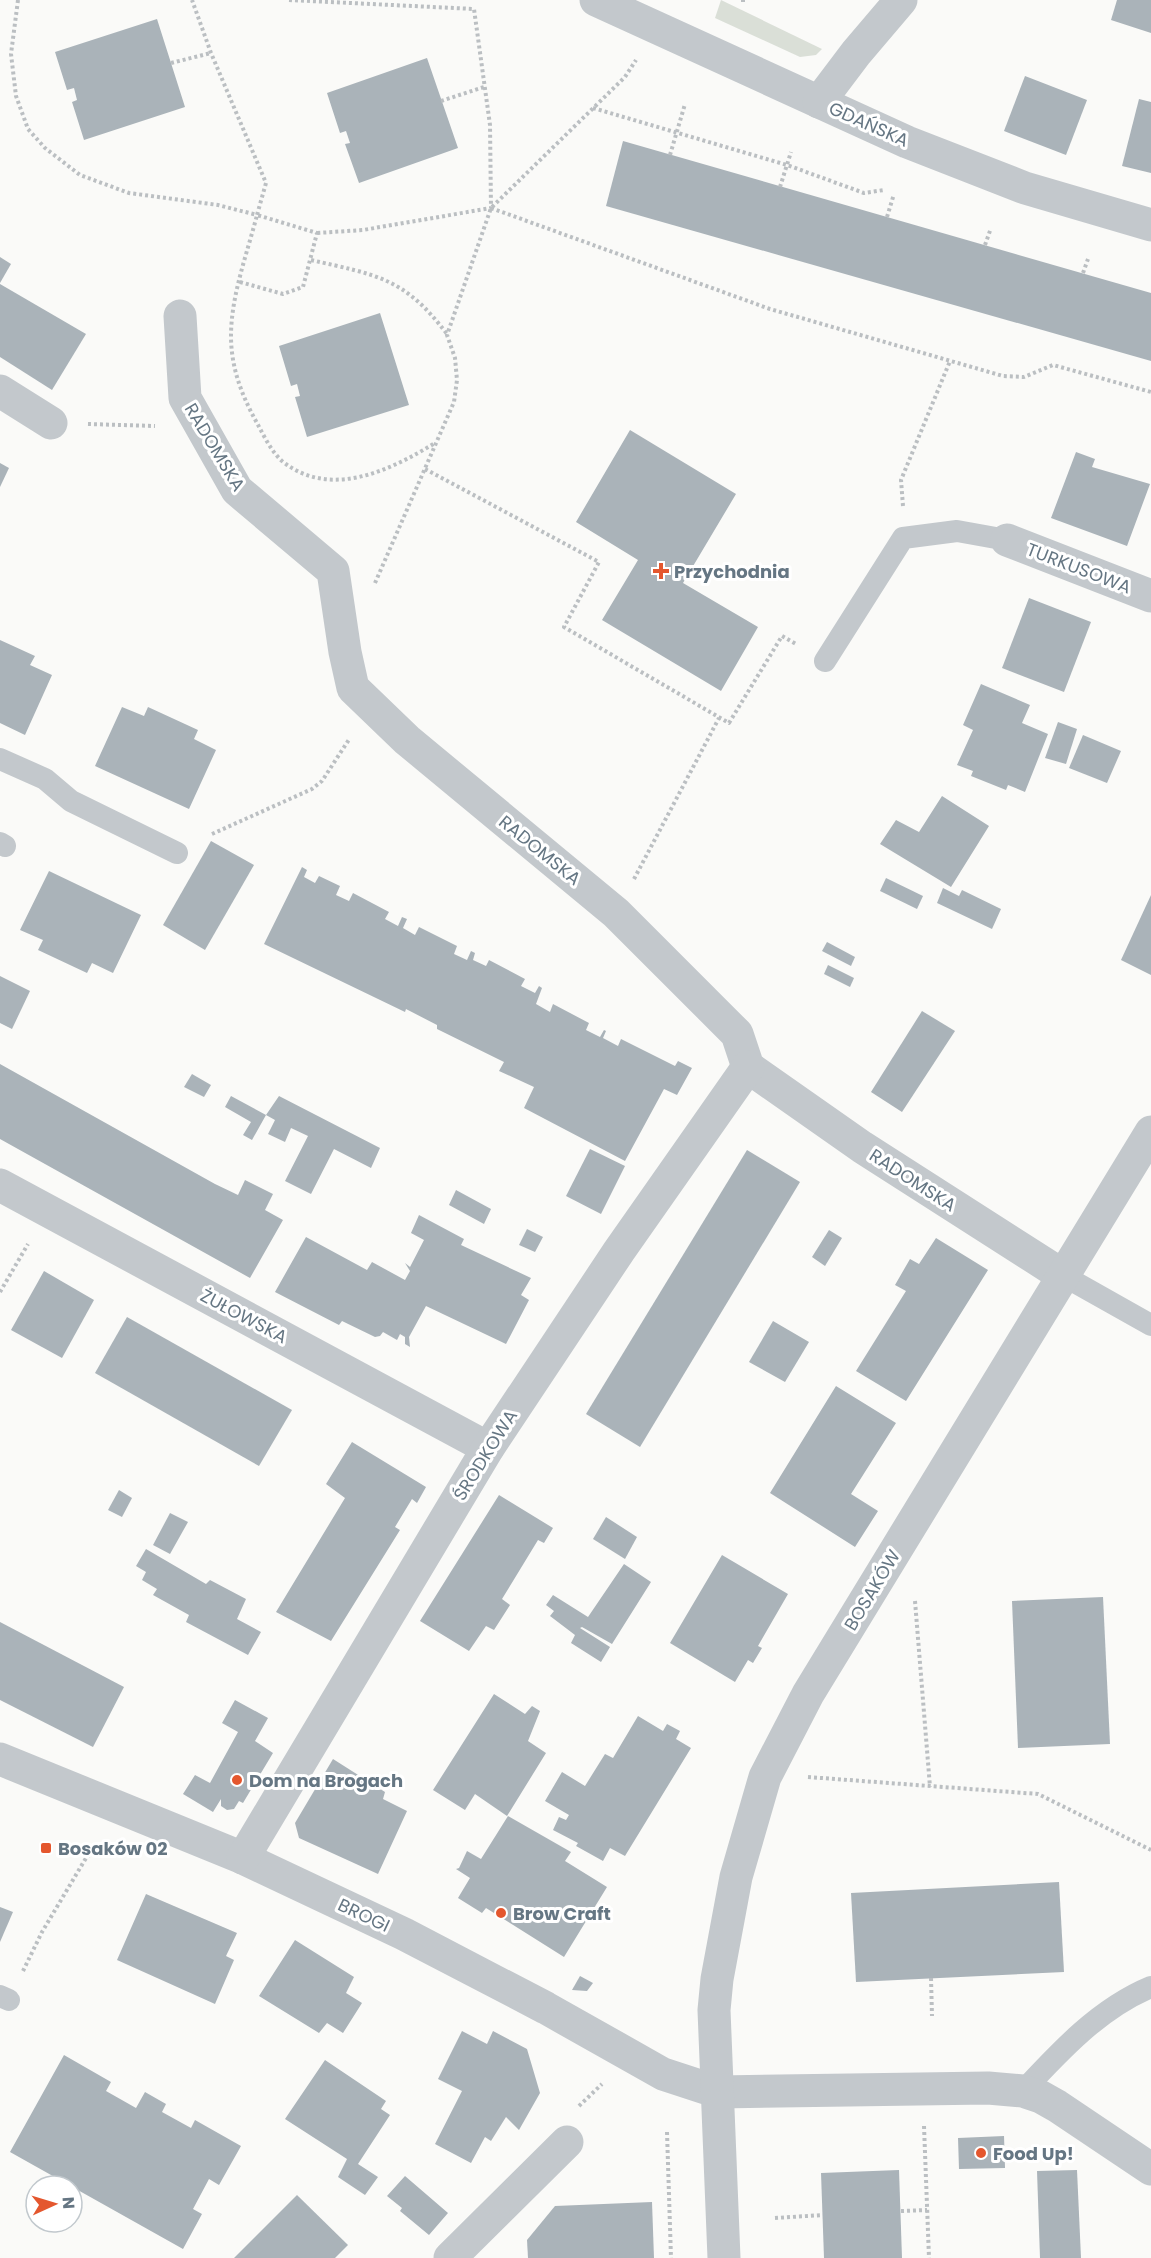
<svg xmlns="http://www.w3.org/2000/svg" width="1151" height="2258" viewBox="0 0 1151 2258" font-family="Poppins,sans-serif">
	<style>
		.grass { fill: #dadfd7 }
		.building { fill: #aab3b9 }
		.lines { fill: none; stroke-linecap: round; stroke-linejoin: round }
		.path { stroke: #bbbfc2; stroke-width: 4; stroke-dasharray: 3 3; stroke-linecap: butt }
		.service { stroke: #c3c8cc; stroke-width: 22 }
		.minor { stroke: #c3c8cc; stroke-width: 33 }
		.poi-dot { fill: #e4572e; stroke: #fff; stroke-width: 2 }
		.labels { text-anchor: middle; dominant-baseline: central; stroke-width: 6; stroke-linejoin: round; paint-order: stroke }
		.street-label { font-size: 18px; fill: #657683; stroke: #fff }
		.poi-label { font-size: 18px; font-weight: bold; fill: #657683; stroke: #fff; text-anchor: start }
	</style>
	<rect width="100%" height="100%" fill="#fafaf8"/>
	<!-- grass -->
	<path class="grass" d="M721 0 822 49 816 55 800 57 715 18Z"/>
	<!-- building -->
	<g class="building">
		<path d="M1117 0H1151V33L1111 20Z"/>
		<path d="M157 19 185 107 84 140 72 102 77 100 74 88 67 90 55 52Z"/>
		<path d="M427 58 458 148 359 183 345 144 350 143 346 131 340 133 327 93Z"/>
		<path d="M1025 76 1087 100 1066 155 1004 131Z"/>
		<path d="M1139 99 1151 102V173L1122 166Z"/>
		<path d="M623 141 1151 293V361L606 206Z"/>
		<path d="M0 257 11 264 0 283Z"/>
		<path d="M0 284 86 334 52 390 0 357Z"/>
		<path d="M380 313 409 405 307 437 295 397 300 396 297 384 291 386 279 346Z"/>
		<path d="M630 430 736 494 683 583 758 627 721 691 602 620 638 560 576 522Z"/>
		<path d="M1076 452 1095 459 1092 467 1150 484 1127 546 1051 518Z"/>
		<path d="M0 463 9 468 0 487Z"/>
		<path d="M1029 598 1091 622 1064 692 1002 668Z"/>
		<path d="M0 640 35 656 30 665 52 675 25 735 0 723Z"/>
		<path d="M981 684 1030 705 1022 723 1048 734 1025 792 1008 785 1006 790 971 776 973 771 957 765 973 730 963 725Z"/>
		<path d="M122 707 144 716 148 707 198 730 194 739 216 750 189 809 95 766Z"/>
		<path d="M1058 722 1077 729 1066 764 1045 758Z"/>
		<path d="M1083 735 1121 751 1107 783 1069 768Z"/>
		<path d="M942 796 989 826 951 887 880 844 896 820 919 832Z"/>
		<path d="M211 841 254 865 205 950 163 925Z"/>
		<path d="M302 867 307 870 304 877 315 883 319 876 340 886 336 895 349 901 353 893 389 912 385 919 398 926 402 917 407 919 403 928 415 935 419 927 457 946 454 954 467 960 471 951 475 953 473 960 486 966 489 960 525 979 521 986 535 993 539 986 542 988 536 1004 550 1012 553 1004 589 1023 586 1030 600 1037 604 1030 606 1031 603 1038 618 1046 621 1039 675 1066 678 1061 692 1068 677 1095 664 1089 625 1161 524 1108 534 1087 499 1071 504 1062 437 1029V1025L406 1009 405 1012 264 944Z"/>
		<path d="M49 871 141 915 113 973 92 963 87 973 38 950 43 940 20 930Z"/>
		<path d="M886 878 923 896 917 909 880 891Z"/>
		<path d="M943 888 959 896 962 890 1001 909 992 929 937 903Z"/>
		<path d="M1151 895V975L1121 960Z"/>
		<path d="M827 942 855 957 851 966 822 951Z"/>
		<path d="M828 965 854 978 850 987 824 974Z"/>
		<path d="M0 976 30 991 12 1029 0 1023Z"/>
		<path d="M922 1011 955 1031 902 1112 871 1092Z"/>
		<path d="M0 1064 215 1184 238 1195 245 1180 273 1194 265 1210 283 1220 250 1278 0 1139Z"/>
		<path d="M192 1074 211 1085 204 1097 184 1087Z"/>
		<path d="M231 1096 266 1115 252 1140 243 1135 251 1122 225 1107Z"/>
		<path d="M279 1096 380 1148 371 1168 334 1149 311 1194 285 1181 308 1136 291 1128 285 1142 268 1134 275 1120 266 1115Z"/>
		<path d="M590 1149 625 1166 601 1214 566 1196Z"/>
		<path d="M747 1150 800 1182 640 1447 586 1414Z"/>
		<path d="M456 1190 491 1209 484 1224 449 1205Z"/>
		<path d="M419 1215 464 1239 461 1245 531 1278 521 1295 529 1300 506 1344 426 1306 409 1337 410 1347 405 1344V1337L400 1334 397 1340 383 1332 380 1336 375 1337 342 1321 339 1325 275 1292 306 1237 367 1270 372 1262 405 1280 410 1271 405 1263 410 1267 424 1240 411 1233Z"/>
		<path d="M527 1229 543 1237 535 1252 519 1245Z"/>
		<path d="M829 1230 842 1238 825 1266 812 1257Z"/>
		<path d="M936 1238 988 1270 906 1401 856 1371 906 1291 895 1285 910 1259 919 1264Z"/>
		<path d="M44 1271 94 1300 62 1358 11 1330Z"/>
		<path d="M127 1317 292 1410 259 1466 95 1373Z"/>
		<path d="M773 1321 809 1342 785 1382 749 1362Z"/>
		<path d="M836 1386 896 1423 851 1494 878 1511 855 1547 770 1493Z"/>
		<path d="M352 1442 426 1487 417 1503 412 1499 395 1527 400 1530 331 1641 276 1612 345 1498 326 1484Z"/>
		<path d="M119 1490 132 1498 122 1517 108 1510Z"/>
		<path d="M499 1495 553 1528 544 1543 538 1540 502 1599 510 1605 494 1630 486 1626 469 1651 420 1621Z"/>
		<path d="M170 1513 188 1522 170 1554 153 1545Z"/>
		<path d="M606 1517 637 1537 625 1559 593 1539Z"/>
		<path d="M146 1549 206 1584 210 1580 246 1599 237 1619 261 1632 248 1655 186 1622 189 1615 153 1595 157 1589 142 1580 146 1572 136 1566Z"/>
		<path d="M722 1555 788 1594 758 1646 762 1648 753 1663 748 1660 735 1682 670 1643Z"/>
		<path d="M624 1564 651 1582 612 1644 582 1627 580 1628 610 1647 601 1662 571 1643 575 1635 550 1616 554 1611 546 1605 553 1595 588 1617Z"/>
		<path d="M1103 1597 1110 1744 1018 1748 1012 1601Z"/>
		<path d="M0 1622 124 1687 93 1747 0 1700Z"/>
		<path d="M494 1694 525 1714 532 1706 540 1711 528 1741 546 1753 507 1816 475 1794 465 1810 433 1790Z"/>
		<path d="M235 1700 268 1718 255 1741 273 1753 243 1803 239 1801 234 1809 227 1810 221 1806V1799L213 1812 183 1794 195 1775 210 1783 238 1732 222 1723Z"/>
		<path d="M638 1716 663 1731 667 1724 680 1731 676 1739 691 1748 625 1856 610 1848 603 1861 576 1846 578 1843 553 1830 559 1817 566 1820 569 1815 545 1801 562 1772 585 1786 605 1754 613 1758Z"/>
		<path d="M333 1759 385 1792 383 1799 407 1811 378 1874 299 1838 295 1823Z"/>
		<path d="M508 1816 571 1852 565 1861 607 1887 564 1957 486 1908 482 1913 458 1898 470 1878 456 1869 459 1868 467 1851 481 1859Z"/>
		<path d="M1059 1882 1064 1972 856 1982 851 1893Z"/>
		<path d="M146 1894 237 1933 226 1956 234 1960 215 2004 117 1960Z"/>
		<path d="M0 1907 13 1912 0 1942Z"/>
		<path d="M295 1940 354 1977 346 1993 362 2003 343 2033 327 2023 319 2033 259 1996Z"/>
		<path d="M580 1976 593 1983 587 1991 572 1990Z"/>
		<path d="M462 2031 487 2044 493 2031 527 2049 540 2093 519 2130 506 2117 491 2141 485 2137 471 2163 435 2144 462 2091 438 2079Z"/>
		<path d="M64 2055 111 2082 106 2091 136 2108 145 2092 166 2104 162 2112 191 2128 195 2120 241 2146 219 2185 209 2179 193 2209 202 2214 183 2249 10 2152Z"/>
		<path d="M325 2060 386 2101 381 2109 390 2115 358 2164 378 2177 365 2195 338 2177 347 2159 285 2119Z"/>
		<path d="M1004 2136 1005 2168 959 2169 958 2138Z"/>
		<path d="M899 2170 902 2258H824L821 2173Z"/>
		<path d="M1077 2170 1081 2258H1040L1037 2171Z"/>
		<path d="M405 2176 448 2213 429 2235 400 2211 402 2208 387 2196Z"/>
		<path d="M297 2195 348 2245 335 2258H234Z"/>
		<path d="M652 2202 654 2258H528L527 2240 555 2206Z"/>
	</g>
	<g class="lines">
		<!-- path -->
		<g class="path">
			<path d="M18 0 11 54 16 96 28 129 45 148 80 175 129 193 218 205 257 215 266 183 211 53 192 0"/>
			<path d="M289 0 474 9 490 125 491 208 363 230 317 233"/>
			<path d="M743 2V0"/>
			<path d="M171 63 211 53"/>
			<path d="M441 101 484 87"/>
			<path d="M593 108 787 165 864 193 884 190"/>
			<path d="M670 155 685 104"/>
			<path d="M780 187 791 152"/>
			<path d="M491 208 770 309 1003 376 1024 377 1053 365 1151 392"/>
			<path d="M887 217 894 194"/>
			<path d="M985 245 991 228"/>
			<path d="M311 260C376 275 404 277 447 334"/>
			<path d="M1083 273 1088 259"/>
			<path d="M240 282 283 294 303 287 317 233 257 215C247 254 231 296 231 336 231 368 242 396 257 423 264 436 271 451 282 461 330 500 391 470 435 443"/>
			<path d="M88 424 155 426"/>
			<path d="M425 469 599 562 564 627 729 723 782 636 796 644"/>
			<path d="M903 506 901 480 950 361"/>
			<path d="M375 583 454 402 457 380 455 358 447 335 491 208 625 77 636 60"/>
			<path d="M212 834 312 789 322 781 350 738"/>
			<path d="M634 879 719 718"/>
			<path d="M0 1292 28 1244"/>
			<path d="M915 1601 930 1787"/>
			<path d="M808 1777 1038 1794 1151 1850"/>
			<path d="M23 1971 42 1932 86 1858 103 1844"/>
			<path d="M931 1978 932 2016"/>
			<path d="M579 2106 602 2084"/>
			<path d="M924 2126 929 2258"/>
			<path d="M667 2132 671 2258"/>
			<path d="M901 2211 927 2210"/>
			<path d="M775 2218 823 2215"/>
		</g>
		<!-- service -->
		<g class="service">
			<path d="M825 661 903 538 957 531 1007 540"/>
			<path d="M0 759 45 779 71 801 177 853"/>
			<path d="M0 843 5 846"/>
			<path d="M1062 1275 1151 1325"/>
			<path d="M0 1996 9 2000"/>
			<path d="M1023 2091C1060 2051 1100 2008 1151 1987"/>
		</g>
		<!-- minor -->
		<g class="minor">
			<path d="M596 0 907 142 1025 188 1151 225"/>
			<path d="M819 102 856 53 901 0"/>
			<path d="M180 316 185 398 237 490 333 571 345 652 353 688 407 740 616 913 737 1034 748 1067 862 1147 1062 1275"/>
			<path d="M0 391 51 423"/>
			<path d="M1007 540 1151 596"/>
			<path d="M0 1185 488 1448"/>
			<path d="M0 1759 243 1858 404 1934 546 2008 663 2074 718 2092 988 2088 1023 2091 1041 2097 1057 2106 1151 2169"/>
			<path d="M243 1858 488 1448 619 1251 748 1067"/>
			<path d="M450 2258 567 2142"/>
			<path d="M724 2258 714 2010 717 1979 736 1877 765 1777 808 1694 1151 1132"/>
		</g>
	</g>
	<!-- markers -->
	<g class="poi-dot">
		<path d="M658 562h6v6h6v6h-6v6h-6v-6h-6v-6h6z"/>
		<circle cx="237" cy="1780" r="6"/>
		<rect x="40" y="1842" width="12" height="12" rx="3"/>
		<circle cx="501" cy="1913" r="6"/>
		<circle cx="981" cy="2153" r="6"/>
	</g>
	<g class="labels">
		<!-- street labels -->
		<g class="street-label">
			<text transform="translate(869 124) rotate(24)">GDAŃSKA</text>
			<text transform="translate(215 447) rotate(59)">RADOMSKA</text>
			<text transform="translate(1079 568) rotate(21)">TURKUSOWA</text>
			<text transform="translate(540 850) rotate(39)">RADOMSKA</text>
			<text transform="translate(913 1180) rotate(33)">RADOMSKA</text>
			<text transform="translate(244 1316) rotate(28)">ŻUŁOWSKA</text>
			<text transform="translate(485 1455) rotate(-58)">ŚRODKOWA</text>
			<text transform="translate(872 1590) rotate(-59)">BOSAKÓW</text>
			<text transform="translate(364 1915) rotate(25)">BROGI</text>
		</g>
		<!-- poi labels -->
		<g class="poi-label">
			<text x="674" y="571">Przychodnia</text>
			<text x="249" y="1780">Dom na Brogach</text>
			<text x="58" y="1848">Bosaków 02</text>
			<text x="513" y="1913">Brow Craft</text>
			<text x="993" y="2153">Food Up!</text>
		</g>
	</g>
	<!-- north arrow -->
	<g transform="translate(54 2204) rotate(86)"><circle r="28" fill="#ffffff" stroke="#c1c8cd" stroke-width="1.5"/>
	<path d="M0-4.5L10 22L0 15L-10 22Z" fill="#e4572e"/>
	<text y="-9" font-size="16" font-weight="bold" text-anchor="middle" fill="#657683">N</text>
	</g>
</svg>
